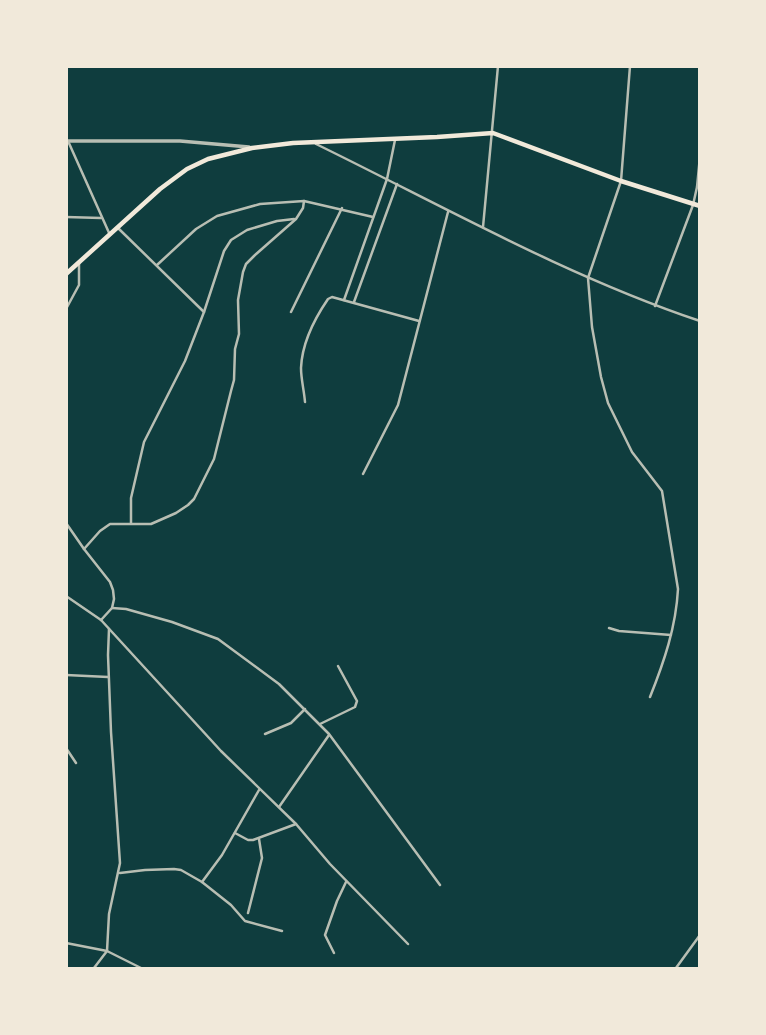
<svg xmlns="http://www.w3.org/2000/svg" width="766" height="1035" viewBox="0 0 766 1035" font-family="'Sofia Sans Condensed',sans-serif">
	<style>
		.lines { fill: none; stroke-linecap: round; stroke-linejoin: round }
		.minor { stroke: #b8beb3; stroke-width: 2.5 }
		.tertiary { stroke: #b8beb3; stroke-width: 3.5 }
		.primary { stroke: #f1e9da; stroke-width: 4.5 }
	</style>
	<rect width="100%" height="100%" fill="#0f3d3e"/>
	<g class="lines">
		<!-- minor -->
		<g class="minor">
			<path d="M630 66 621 181 588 278 592 327 601 377 608 403 632 452 662 491 678 589C676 627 664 662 650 697"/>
			<path d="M68 141 110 235"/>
			<path d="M316 144C443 206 566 276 700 321"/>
			<path d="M66 217 101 218"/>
			<path d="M483 227 498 66"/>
			<path d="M119 229 204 312"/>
			<path d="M157 265 196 229 217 216 260 204 304 201 373 217"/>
			<path d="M344 300 387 179 395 140"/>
			<path d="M354 302 397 184"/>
			<path d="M655 306 693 205 697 187 700 156"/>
			<path d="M66 309 79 285V263"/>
			<path d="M291 312 342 208"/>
			<path d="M305 402C304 390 301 379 301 368 302 344 315 318 328 299L332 297 419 321"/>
			<path d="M363 474 398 405 448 212"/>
			<path d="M66 523 84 549 110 582 113 590 114 599 112 608 101 620"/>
			<path d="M131 523V498L144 442 185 361 204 312 224 251 231 240 247 230 277 221 294 219"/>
			<path d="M84 549 100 531 110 524H151L176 513 188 505 194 499 214 459 231 391 234 380 235 349 239 334 238 300 243 272 246 264 255 255 296 219 303 208 304 201"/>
			<path d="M66 596 101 620 221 751 296 824 330 864 408 944"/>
			<path d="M112 608 126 609 172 622 218 639 279 684 329 734 440 885"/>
			<path d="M609 628 619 631 671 635"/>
			<path d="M66 675 108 677"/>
			<path d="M320 724 355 707 357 701 338 666"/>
			<path d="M265 734 291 723 305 709"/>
			<path d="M66 748 76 763"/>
			<path d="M279 807 329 735"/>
			<path d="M235 833 248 840H253L296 824"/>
			<path d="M120 873 145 870 174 869 181 870 202 882 231 905 245 921 282 931"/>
			<path d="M202 882 222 855 259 790"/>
			<path d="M248 913 262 858 259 839"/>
			<path d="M66 943 107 951 141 968"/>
			<path d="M334 953 325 935 337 901 346 882"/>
			<path d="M94 968 107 951 109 914 120 863 111 732 108 655 109 629"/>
			<path d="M676 968 700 935"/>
		</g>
		<!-- tertiary -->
		<path class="tertiary" d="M66 141H180L249 147"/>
		<!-- primary -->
		<path class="primary" d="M66 274 160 189 187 169 208 159 252 148 293 143 437 137 493 133 621 181 700 206"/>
	</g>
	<!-- border -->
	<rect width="766" height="1035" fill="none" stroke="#f1e9da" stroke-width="136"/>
</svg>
